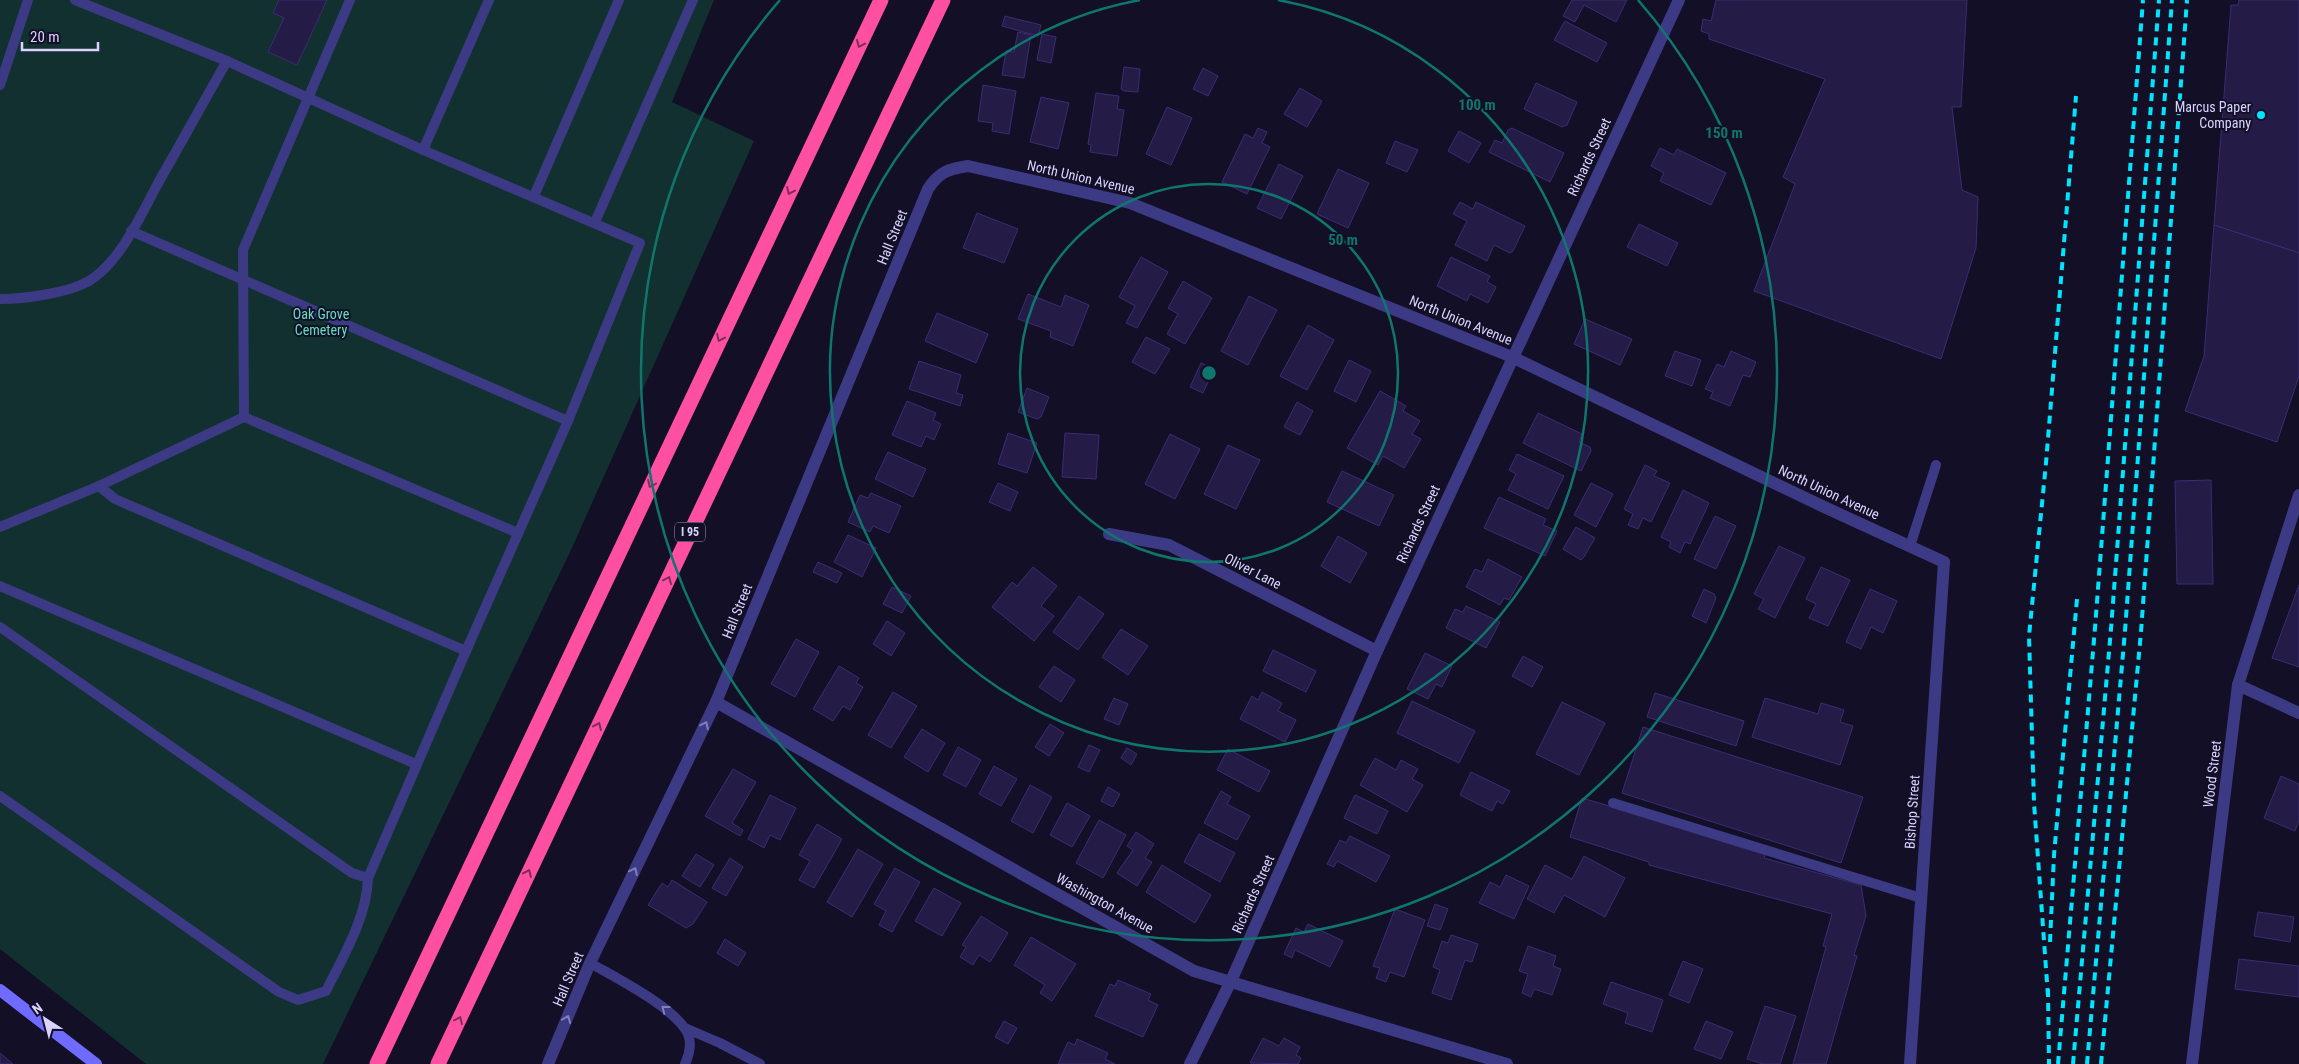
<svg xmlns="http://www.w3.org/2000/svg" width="2299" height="1064" viewBox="0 0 2299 1064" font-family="'Roboto Condensed',sans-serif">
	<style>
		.green { fill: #12302f }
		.building { fill: #241b47; stroke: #3b2d73 }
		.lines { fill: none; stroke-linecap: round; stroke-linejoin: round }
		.lane { stroke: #3d3a85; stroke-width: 10 }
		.street { stroke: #3d3a85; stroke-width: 12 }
		.secondary { stroke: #6f6bff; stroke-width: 12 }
		.highway { stroke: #ff4fa3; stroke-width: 15 }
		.rail { stroke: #00e5ff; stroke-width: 4; stroke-dasharray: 8 6; stroke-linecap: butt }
		.oneway { stroke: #7d2c5e }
		.oneway2 { stroke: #837fbc }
		.ring { fill: none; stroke: #0f766e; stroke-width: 2.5 }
		.poi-dot { fill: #00e5ff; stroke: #130f26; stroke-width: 2 }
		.labels { text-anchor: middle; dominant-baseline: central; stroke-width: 4; stroke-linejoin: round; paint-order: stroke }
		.shield { fill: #130f26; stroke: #9e99be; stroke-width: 1 }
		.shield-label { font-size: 12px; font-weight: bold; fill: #d9d4ff }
		.poi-label { font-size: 14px; fill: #d9d4ff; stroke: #130f26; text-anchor: end }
		.street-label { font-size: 14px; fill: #d9d4ff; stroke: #130f26 }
		.park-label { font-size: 14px; fill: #5fe0c0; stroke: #130f26 }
		.centre { fill: #0f766e; stroke: #130f26; stroke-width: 2.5 }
		.ring-label { font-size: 15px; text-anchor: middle; font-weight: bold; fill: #0f766e; stroke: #130f26; stroke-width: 4; stroke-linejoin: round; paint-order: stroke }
	</style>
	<rect width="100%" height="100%" fill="#130f26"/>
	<!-- green -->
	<path class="green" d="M0 0H714L672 102 754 141 571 550 323 1064H146L0 949Z"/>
	<!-- building -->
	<g class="building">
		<path d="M279 0H327L297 65 268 52 284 18 273 13Z"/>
		<path d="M1572 0H1627L1616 22 1584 5 1575 22 1563 16Z"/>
		<path d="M1716 0H1967L1961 107H1952L1962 190 1978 197 1976 248 1941 359 1754 291 1795 184 1783 177 1825 79 1709 39V34L1701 31 1703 19 1711 21Z"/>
		<path d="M2239 0H2299V253L2214 225 2231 5H2238Z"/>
		<path d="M1005 16 1041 25 1038 36 1002 26Z"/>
		<path d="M1565 21 1607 43 1597 62 1554 40Z"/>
		<path d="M1018 32 1031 35 1024 78 1002 75 1006 51 1014 52Z"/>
		<path d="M1042 34 1056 37 1051 63 1037 60Z"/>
		<path d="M1124 67 1140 69 1138 92 1124 91 1121 89Z"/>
		<path d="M1203 68 1218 76 1208 96 1193 89Z"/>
		<path d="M1536 83 1577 102 1567 125 1562 127 1524 109Z"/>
		<path d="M983 85 1016 91 1009 134 992 131 993 123 978 121Z"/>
		<path d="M1300 88 1322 101 1307 127 1284 114Z"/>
		<path d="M1096 93 1119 96 1117 109 1124 110 1117 156 1090 152 1091 145 1088 144Z"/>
		<path d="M1041 97 1069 103 1058 149 1030 142Z"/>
		<path d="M1167 107 1192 118 1171 165 1146 154Z"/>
		<path d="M1258 128 1267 132 1262 143 1270 147 1247 194 1222 182 1245 134 1253 138Z"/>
		<path d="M1512 128 1564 153 1550 182 1489 152 1495 140 1502 143 1508 130Z"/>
		<path d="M1459 131 1481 143 1469 163 1448 151Z"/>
		<path d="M1395 141 1418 150 1407 172 1386 163Z"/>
		<path d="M1660 148 1674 155 1677 149 1726 173 1711 205 1660 181 1664 173 1651 166Z"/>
		<path d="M1279 164 1303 176 1281 219 1257 208Z"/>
		<path d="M1338 169 1369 183 1348 228 1317 214Z"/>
		<path d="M1460 202 1473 209 1476 202 1525 226 1513 251 1510 253 1494 245 1487 261 1455 245 1467 221 1453 214Z"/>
		<path d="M977 213 1018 229 1004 263 963 248Z"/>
		<path d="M1639 224 1678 243 1667 266 1627 247Z"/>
		<path d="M2214 225 2299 253V376L2277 442 2185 411 2204 356Z"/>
		<path d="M1141 257 1168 272 1137 328 1126 323 1135 306 1119 297Z"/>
		<path d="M1451 257 1490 276 1487 282 1496 287 1488 303 1470 294 1467 301 1437 286Z"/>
		<path d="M1183 281 1212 298 1185 344 1167 334 1178 314 1168 308Z"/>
		<path d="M1028 294 1061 307 1065 295 1089 305 1073 346 1050 337 1051 331 1018 319Z"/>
		<path d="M1249 296 1277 310 1248 365 1221 351Z"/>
		<path d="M937 313 988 334 976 363 925 341Z"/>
		<path d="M1585 319 1632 339 1620 365 1574 344Z"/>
		<path d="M1308 325 1334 340 1307 390 1280 376Z"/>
		<path d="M1146 337 1170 349 1155 374 1132 362Z"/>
		<path d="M1675 351 1701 360 1692 386 1665 376Z"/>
		<path d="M1731 351 1756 362 1750 377 1743 375 1730 406 1710 398 1713 392 1705 389 1717 364 1724 367Z"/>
		<path d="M1349 360 1371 371 1356 402 1334 391Z"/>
		<path d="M919 361 961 375 956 393 963 395 960 406 909 389Z"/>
		<path d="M1201 363 1214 369 1203 393 1190 387Z"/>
		<path d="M1027 388 1049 397 1041 417 1037 419 1018 412Z"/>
		<path d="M1380 391 1406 406 1403 411 1420 421 1412 434 1421 439 1404 468 1383 456 1378 465 1347 448Z"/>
		<path d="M907 401 936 413 933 420 941 424 934 440 926 436 921 447 892 435Z"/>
		<path d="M1297 402 1313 411 1300 435 1284 427Z"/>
		<path d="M1538 413 1582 434 1579 442 1590 447 1591 451 1581 471 1523 443Z"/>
		<path d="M1008 433 1037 443 1027 473 998 464Z"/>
		<path d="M1065 433 1099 435 1096 479 1062 477Z"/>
		<path d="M1170 434 1200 449 1175 499 1145 484Z"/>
		<path d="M1228 445 1260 460 1236 509 1204 494Z"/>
		<path d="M888 452 926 469 913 497 875 479Z"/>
		<path d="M1517 454 1564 476 1548 509 1508 490 1516 474 1509 470Z"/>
		<path d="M1645 465 1657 471 1654 476 1670 483 1651 522 1643 518 1638 529 1628 525 1633 514 1624 509Z"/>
		<path d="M1342 471 1394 495 1379 526 1327 502Z"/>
		<path d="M2211 480 2213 584H2177L2175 481Z"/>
		<path d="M998 483 1018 492 1010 511 989 502Z"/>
		<path d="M1591 483 1613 494 1596 527 1574 515Z"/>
		<path d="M1683 490 1709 503 1690 544 1685 542 1680 553 1669 547 1671 542 1661 537Z"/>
		<path d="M871 493 901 506 889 533 873 526 870 532 848 522 860 495 868 498Z"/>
		<path d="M1499 497 1546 519 1543 525 1557 531 1545 556 1484 528Z"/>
		<path d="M1715 516 1736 526 1716 569 1694 559Z"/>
		<path d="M1576 527 1595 538 1584 557 1581 560 1563 549Z"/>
		<path d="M848 535 876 548 862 577 834 562Z"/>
		<path d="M1338 536 1367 553 1350 583 1321 566Z"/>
		<path d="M1779 546 1805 558 1775 618 1758 609 1764 599 1754 594Z"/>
		<path d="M1488 559 1522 577 1509 600 1504 598 1500 605 1466 587 1475 569 1482 572Z"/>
		<path d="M818 562 842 573 837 583 813 572Z"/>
		<path d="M1033 567 1057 586 1041 606 1054 616 1034 641 992 607 1012 582 1017 586Z"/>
		<path d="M1821 567 1850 580 1828 626 1809 618 1816 604 1806 599Z"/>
		<path d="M2299 585V667L2272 658Z"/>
		<path d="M892 587 911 596 902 613 883 604Z"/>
		<path d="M1704 589 1714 594 1716 598 1706 623 1692 616Z"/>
		<path d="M1870 589 1897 601 1883 633 1871 627 1861 649 1846 642Z"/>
		<path d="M1079 596 1104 614 1078 650 1053 632Z"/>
		<path d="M1466 606 1500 622 1486 648 1446 628 1455 609 1463 612Z"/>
		<path d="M887 621 905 633 891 656 873 644Z"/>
		<path d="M1121 629 1148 646 1128 675 1102 657Z"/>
		<path d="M796 639 819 652 795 697 771 684Z"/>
		<path d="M1273 650 1316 671 1306 692 1263 671Z"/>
		<path d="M1425 653 1452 666 1442 687 1436 684 1428 699 1407 689Z"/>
		<path d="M1523 656 1543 667 1532 687 1512 676Z"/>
		<path d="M839 666 859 678 856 683 863 687 850 710 843 706 833 721 813 709Z"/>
		<path d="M1054 666 1075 680 1061 702 1039 687Z"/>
		<path d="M893 692 917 706 891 748 868 735Z"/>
		<path d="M1262 692 1282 703 1278 711 1296 720 1285 742 1240 719 1252 696 1258 700Z"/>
		<path d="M1655 693 1744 721 1736 746 1647 717Z"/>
		<path d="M1114 698 1128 704 1119 725 1104 719Z"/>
		<path d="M1765 698 1818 714 1821 703 1844 710 1840 722 1853 726 1840 765 1752 737Z"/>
		<path d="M1412 701 1475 731 1459 763 1397 733Z"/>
		<path d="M1562 702 1605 723 1579 775 1536 754Z"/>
		<path d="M1050 724 1064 733 1049 756 1035 747Z"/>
		<path d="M1643 727 1863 797 1841 863 1622 793Z"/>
		<path d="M922 729 945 743 928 772 904 757Z"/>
		<path d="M1089 745 1100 750 1089 772 1078 767Z"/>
		<path d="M958 747 981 760 966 787 943 775Z"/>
		<path d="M1127 748 1137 754 1131 765 1121 758Z"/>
		<path d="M1228 749 1270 771 1259 792 1217 770Z"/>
		<path d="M1375 758 1396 770 1401 760 1418 769 1412 779 1423 785 1407 812 1360 785Z"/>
		<path d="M994 766 1017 779 1001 806 979 794Z"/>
		<path d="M733 769 756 782 732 823 743 830 740 836 705 816Z"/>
		<path d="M1471 772 1510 791 1503 804 1497 801 1492 811 1460 795Z"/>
		<path d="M2281 776 2299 784V820L2295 831 2264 818Z"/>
		<path d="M1030 785 1052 797 1033 833 1011 821Z"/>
		<path d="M1108 787 1120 794 1113 807 1101 801Z"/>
		<path d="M1221 791 1231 797 1227 804 1250 816 1237 840 1204 823Z"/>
		<path d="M770 795 796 808 780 840 770 835 764 848 748 839Z"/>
		<path d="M1355 795 1388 811 1377 834 1344 818Z"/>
		<path d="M1582 798 1766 852 1764 858 1861 885 1866 916 1854 955 1857 956 1826 1064H1793L1826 947 1823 946 1832 914 1649 865V862L1570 837Z"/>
		<path d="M1067 803 1090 816 1072 847 1050 835Z"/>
		<path d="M1099 820 1126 835 1103 878 1076 863Z"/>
		<path d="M817 824 842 839 814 888 799 880 810 861 799 855Z"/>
		<path d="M1136 832 1154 844 1145 858 1152 862 1137 886 1117 873 1133 850 1127 846Z"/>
		<path d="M1199 834 1235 853 1220 882 1184 862Z"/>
		<path d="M1350 836 1390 856 1376 882 1337 861 1334 867 1327 864 1340 840 1346 843Z"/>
		<path d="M858 849 883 864 852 917 827 902Z"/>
		<path d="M696 854 714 865 700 887 682 876Z"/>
		<path d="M1584 856 1625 878 1605 917 1564 895 1554 913 1527 899 1545 865 1572 879Z"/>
		<path d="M730 858 743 867 726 896 712 888Z"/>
		<path d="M1162 865 1211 895 1195 923 1146 892Z"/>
		<path d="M895 868 920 882 892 932 879 925 886 911 874 904Z"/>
		<path d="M1506 875 1529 886 1514 919 1479 903 1490 882 1500 887Z"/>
		<path d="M672 880 707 902 693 924 686 928 648 905 662 883 668 887Z"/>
		<path d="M934 888 961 903 942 936 915 921Z"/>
		<path d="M1435 904 1448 909 1440 930 1427 926Z"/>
		<path d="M1395 909 1425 920 1404 977 1390 972 1386 982 1376 978 1380 968 1373 966Z"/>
		<path d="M2258 912 2294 917 2290 942 2254 936Z"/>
		<path d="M981 916 1008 933 990 962 979 955 973 965 960 957 966 947 962 945Z"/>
		<path d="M1308 924 1343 941 1330 967 1295 950 1292 958 1284 954 1296 928 1304 932Z"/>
		<path d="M1451 935 1478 944 1472 962 1465 960 1451 1000 1432 993 1440 970 1433 967 1442 941 1448 943Z"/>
		<path d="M1031 937 1076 964 1052 1001 1040 993 1045 985 1014 965Z"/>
		<path d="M725 939 746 953 738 966 717 953Z"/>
		<path d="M1528 946 1556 956 1553 966 1561 969 1552 995 1534 989 1531 997 1522 993 1528 974 1519 971Z"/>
		<path d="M2239 959 2299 966V997L2235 989Z"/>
		<path d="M1683 961 1703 969 1689 1003 1669 995Z"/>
		<path d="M1118 980 1151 994 1148 1000 1158 1005 1143 1037 1095 1016 1110 984 1115 986Z"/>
		<path d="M1611 982 1663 1000 1652 1032 1625 1023 1628 1013 1603 1004Z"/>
		<path d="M1765 1006 1796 1016 1780 1064H1763L1747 1059Z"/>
		<path d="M1004 1021 1017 1028 1008 1044 995 1037Z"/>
		<path d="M1706 1021 1733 1032 1721 1059 1694 1049Z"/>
		<path d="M1263 1038 1279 1046 1284 1038 1300 1047 1296 1055 1301 1058 1298 1064 1250 1063Z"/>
		<path d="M1077 1039 1108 1053 1105 1059 1115 1064H1058L1068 1042 1075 1045Z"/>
		<path d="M0 1053 13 1064H0Z"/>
	</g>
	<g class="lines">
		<!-- lane -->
		<g class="lane">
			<path d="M0 85 28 0"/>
			<path d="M423 150 489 0"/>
			<path d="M534 196 619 0"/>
			<path d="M595 222 693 0"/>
			<path d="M131 231 568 421"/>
			<path d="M0 299C24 299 68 293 89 281 122 261 143 210 162 176 184 138 205 99 227 61"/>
			<path d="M244 417 518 533"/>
			<path d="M99 486 115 499 466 651"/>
			<path d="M0 527 99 486 244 417 243 250 350 0"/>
			<path d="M1910 546 1936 465"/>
			<path d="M0 586 416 764"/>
			<path d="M0 627 352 873 368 878 466 651 568 421 640 243 423 150 227 61 75 0"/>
			<path d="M0 796 279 992 298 1000 326 991C343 957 367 917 368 878"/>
			<path d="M1613 803 1921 898"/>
			<path d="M590 963C616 978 676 1008 688 1034 692 1044 689 1055 685 1064"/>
			<path d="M685 1028 720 1043 760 1064"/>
		</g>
		<!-- street -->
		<g class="street">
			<path d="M1109 534 1169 545 1377 651"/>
			<path d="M2238 685 2299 713"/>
			<path d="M716 702 1194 971 1507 1064"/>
			<path d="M548 1064 590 963 716 702 928 189C939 172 948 169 968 166L1130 203 1512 357 1822 506 1944 562 1910 1064"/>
			<path d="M1190 1064 1231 981 1377 651 1679 0"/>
			<path d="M2192 1064 2238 685 2299 495"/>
		</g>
		<!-- secondary -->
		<path class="secondary" d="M0 990 96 1064"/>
		<!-- highway -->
		<g class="highway">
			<path d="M377 1064 881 0"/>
			<path d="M438 1064 943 0"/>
		</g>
		<!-- rail -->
		<g class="rail">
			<path d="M2050 942 2054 855 2077 599"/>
			<path d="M2048 989 2049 1064"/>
			<path d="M2048 996 2034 803 2029 636 2046 463 2076 96"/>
			<path d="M2058 1064 2095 628 2143 0"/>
			<path d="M2073 1064 2111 629 2159 0"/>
			<path d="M2087 1064 2125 631 2172 0"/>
			<path d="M2101 1064 2141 632 2187 0"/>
		</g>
	</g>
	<!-- one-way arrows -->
	<defs><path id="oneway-chevron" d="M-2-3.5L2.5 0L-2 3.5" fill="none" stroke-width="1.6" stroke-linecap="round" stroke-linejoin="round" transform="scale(1.25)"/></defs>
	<g class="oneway">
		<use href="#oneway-chevron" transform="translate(860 44) rotate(115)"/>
		<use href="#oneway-chevron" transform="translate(790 191) rotate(115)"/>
		<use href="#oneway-chevron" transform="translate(720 338) rotate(115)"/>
		<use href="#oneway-chevron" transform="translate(651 484) rotate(115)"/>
		<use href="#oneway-chevron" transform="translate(668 580) rotate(-65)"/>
		<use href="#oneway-chevron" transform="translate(598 726) rotate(-65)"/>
		<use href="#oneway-chevron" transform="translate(528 873) rotate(-65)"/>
		<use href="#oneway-chevron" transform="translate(459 1020) rotate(-65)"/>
	</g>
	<g class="oneway2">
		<use href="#oneway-chevron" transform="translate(705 725) rotate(-64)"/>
		<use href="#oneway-chevron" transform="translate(634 871) rotate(-64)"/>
		<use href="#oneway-chevron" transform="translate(665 1009) rotate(-142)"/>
		<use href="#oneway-chevron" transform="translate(567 1019) rotate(-68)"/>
	</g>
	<!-- distance rings -->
	<g class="ring">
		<circle cx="1209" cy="373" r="189"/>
		<path d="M1278 0A379 379 0 1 1 1140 0"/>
		<path d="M1638 0A568 568 0 1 1 780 0"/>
	</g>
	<!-- markers -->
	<circle class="poi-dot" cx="2261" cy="115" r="5"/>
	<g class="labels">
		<!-- shield labels -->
		<rect class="shield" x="675" y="522.5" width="30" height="19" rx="4"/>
		<g class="shield-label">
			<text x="690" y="532">I 95</text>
		</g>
		<!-- poi labels -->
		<g class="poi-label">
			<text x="2251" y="107">Marcus Paper<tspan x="2251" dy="16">Company</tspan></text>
		</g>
		<!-- street labels -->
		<g class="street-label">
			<text transform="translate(1589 157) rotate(-65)">Richards Street</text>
			<text transform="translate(1081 177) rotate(13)">North Union Avenue</text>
			<text transform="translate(892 237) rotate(-68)">Hall Street</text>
			<text transform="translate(1461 320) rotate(22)">North Union Avenue</text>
			<text transform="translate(1829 492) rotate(25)">North Union Avenue</text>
			<text transform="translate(1418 524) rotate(-65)">Richards Street</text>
			<text transform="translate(1253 571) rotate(27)">Oliver Lane</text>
			<text transform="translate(737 611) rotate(-68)">Hall Street</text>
			<text transform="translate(2212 774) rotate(-83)">Wood Street</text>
			<text transform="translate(1912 812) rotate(-86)">Bishop Street</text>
			<text transform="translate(1253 894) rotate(-66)">Richards Street</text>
			<text transform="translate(1105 903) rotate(29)">Washington Avenue</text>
			<text transform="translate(568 979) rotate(-67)">Hall Street</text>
		</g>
		<!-- park labels -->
		<g class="park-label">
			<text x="321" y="314">Oak Grove<tspan x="321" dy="16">Cemetery</tspan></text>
		</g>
	</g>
	<circle cx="1209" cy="373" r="8" class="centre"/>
	<g class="ring-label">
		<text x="1477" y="110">100 m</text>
		<text x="1724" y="138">150 m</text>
		<text x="1343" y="245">50 m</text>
	</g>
	<!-- north arrow -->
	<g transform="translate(45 1019) rotate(324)" stroke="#130f26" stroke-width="4" paint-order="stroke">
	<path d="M0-4L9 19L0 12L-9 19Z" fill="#d9d4ff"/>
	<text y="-8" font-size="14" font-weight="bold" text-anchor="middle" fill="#d9d4ff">N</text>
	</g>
	<!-- scale -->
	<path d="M22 42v8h76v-8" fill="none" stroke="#d9d4ff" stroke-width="2.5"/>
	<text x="30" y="42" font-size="15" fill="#d9d4ff" stroke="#130f26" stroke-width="4" paint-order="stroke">20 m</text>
</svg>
